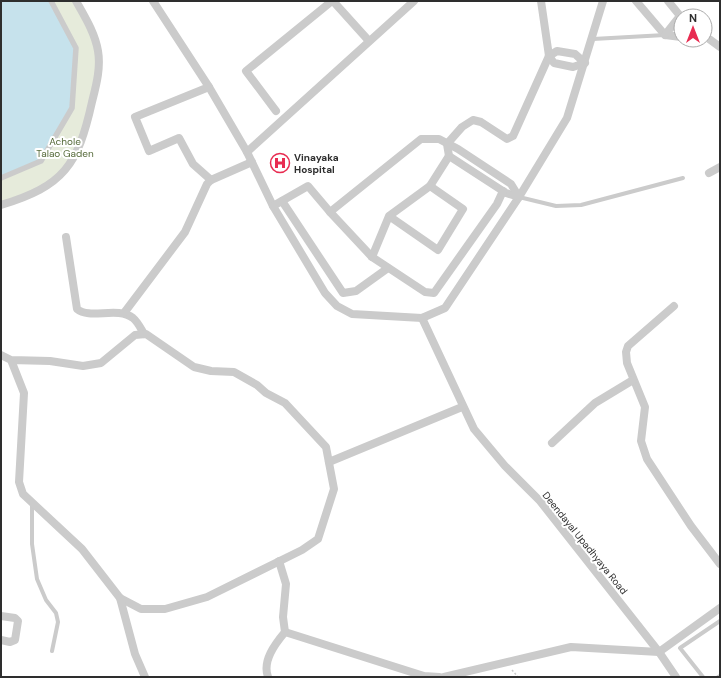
<svg xmlns="http://www.w3.org/2000/svg" width="721" height="678" viewBox="0 0 721 678" font-family="'DM Sans',sans-serif">
	<style>
		.green { fill: #e6ebdb }
		.water { fill: #c6e2ec }
		.lines { fill: none; stroke-linecap: round; stroke-linejoin: round }
		.path { stroke: #cbcbcb; stroke-width: 1.5; stroke-dasharray: 2 2; stroke-linecap: butt }
		.service { stroke: #cbcbcb; stroke-width: 4 }
		.pedestrian { stroke: #cbcbcb; stroke-width: 5.5 }
		.minor { stroke: #cbcbcb; stroke-width: 8 }
		.labels { text-anchor: middle; dominant-baseline: central; stroke-width: 4; stroke-linejoin: round; paint-order: stroke }
		.park-label { font-size: 10px; fill: #566a3a; stroke: #fff }
		.poi-label { font-size: 10px; font-weight: bold; fill: #2e2e2e; stroke: #fff; text-anchor: start }
		.street-label { font-size: 10px; fill: #2e2e2e; stroke: #fff }
	</style>
	<rect width="100%" height="100%" fill="#fff"/>
	<!-- green -->
	<path class="green" d="M51 1H76L92 31 98 75 79 151 48 186 1 205V178Z"/>
	<!-- water -->
	<path class="water" d="M1 1H51L76 48 72 108 41 161 1 178Z"/>
	<g class="lines">
		<!-- path -->
		<path class="path" d="M512 670 518 677"/>
		<!-- service -->
		<g class="service">
			<path d="M593 39 665 35"/>
			<path d="M519 197 556 206 581 205 683 178"/>
			<path d="M32 504V544L37 579 46 600 56 613 58 622 52 651"/>
			<path d="M703 677 680 648 720 621"/>
			<path d="M718 677 720 676"/>
		</g>
		<!-- pedestrian -->
		<path class="pedestrian" d="M1 178 41 161 72 108 76 48 51 1"/>
		<!-- minor -->
		<g class="minor">
			<path d="M153 1 209 87 247 152 273 206 325 293 337 306 352 314 422 318 445 308 519 197 567 118 603 1"/>
			<path d="M333 1 369 41"/>
			<path d="M636 1 665 35 681 37"/>
			<path d="M668 1 681 17"/>
			<path d="M665 35 680 16"/>
			<path d="M705 36 720 47"/>
			<path d="M557 51 575 54 585 63 573 67 554 63 549 56Z"/>
			<path d="M209 87 135 117 149 151 179 138 193 164 211 180"/>
			<path d="M276 111 246 71 332 1"/>
			<path d="M247 152 414 1"/>
			<path d="M709 173 720 167"/>
			<path d="M430 186 449 156"/>
			<path d="M519 197 506 193 449 156 447 144 462 127 473 120 481 122 507 139 513 136 549 56 541 1"/>
			<path d="M282 201 343 293 356 291 388 268"/>
			<path d="M1 205C64 186 78 165 92 102 96 86 101 68 98 51 95 33 85 17 76 1"/>
			<path d="M273 206 308 186 330 212 372 257 425 292 434 293 497 204 503 191"/>
			<path d="M330 212 421 139H439L458 149 511 184 519 197"/>
			<path d="M66 237 77 309C90 320 117 306 133 318 138 322 141 329 144 334"/>
			<path d="M372 257 389 216 430 186 463 209 438 250 389 216"/>
			<path d="M674 306 628 346 626 352 627 363 645 407 641 441 647 459 691 526 720 564"/>
			<path d="M124 313 185 232 207 184 211 180 252 162"/>
			<path d="M422 318 474 429 505 466 540 501 659 652 676 677"/>
			<path d="M1 355 11 360 24 393 19 482 23 494 82 549 120 598 141 609H165L207 597 302 550 318 539 334 489 326 447 285 403 266 393 257 385 234 372 211 371 194 367 146 334 135 335 101 363 83 366 50 361 11 360"/>
			<path d="M552 443 595 403 633 380"/>
			<path d="M329 462 462 407"/>
			<path d="M120 598 135 654 145 677"/>
			<path d="M1 616 15 618 18 621 15 640 10 642 1 640"/>
			<path d="M285 632 424 676 439 677"/>
			<path d="M268 677C262 661 275 644 285 632L283 617 286 584 279 561"/>
			<path d="M444 677 571 647 659 652 720 608"/>
		</g>
	</g>
	<!-- icons -->
	<defs>
		<g id="hospital-ring" transform="scale(1)"><circle r="9.5" fill="#fff" stroke="#e82c51" stroke-width="1.5"/><path d="M-5-5h3v3.5h4V-5h3V5h-3V1.5h-4V5h-3Z" fill="#e82c51"/></g>
	</defs>
	<g fill-rule="evenodd">
		<use href="#hospital-ring" x="280" y="163"/>
	</g>
	<g class="labels">
		<!-- park labels -->
		<g class="park-label">
			<text x="65" y="141">Achole<tspan x="65" dy="12">Talao Gaden</tspan></text>
		</g>
		<!-- poi labels -->
		<g class="poi-label">
			<text x="294" y="157">Vinayaka<tspan x="294" dy="12">Hospital</tspan></text>
		</g>
		<!-- street labels -->
		<g class="street-label">
			<text transform="translate(585 543) rotate(51)">Deendayal Upadhyaya Road</text>
		</g>
	</g>
	<!-- border -->
	<rect width="721" height="678" fill="none" stroke="#2e2e2e" stroke-width="4"/>
	<!-- north arrow -->
	<g transform="translate(693 28)"><circle r="19" fill="#ffffff" stroke="#ababab"/>
	<path d="M0-3L7 15L0 10L-7 15Z" fill="#e82c51"/>
	<text y="-6" font-size="11" font-weight="bold" text-anchor="middle" fill="#2e2e2e">N</text>
	</g>
</svg>
